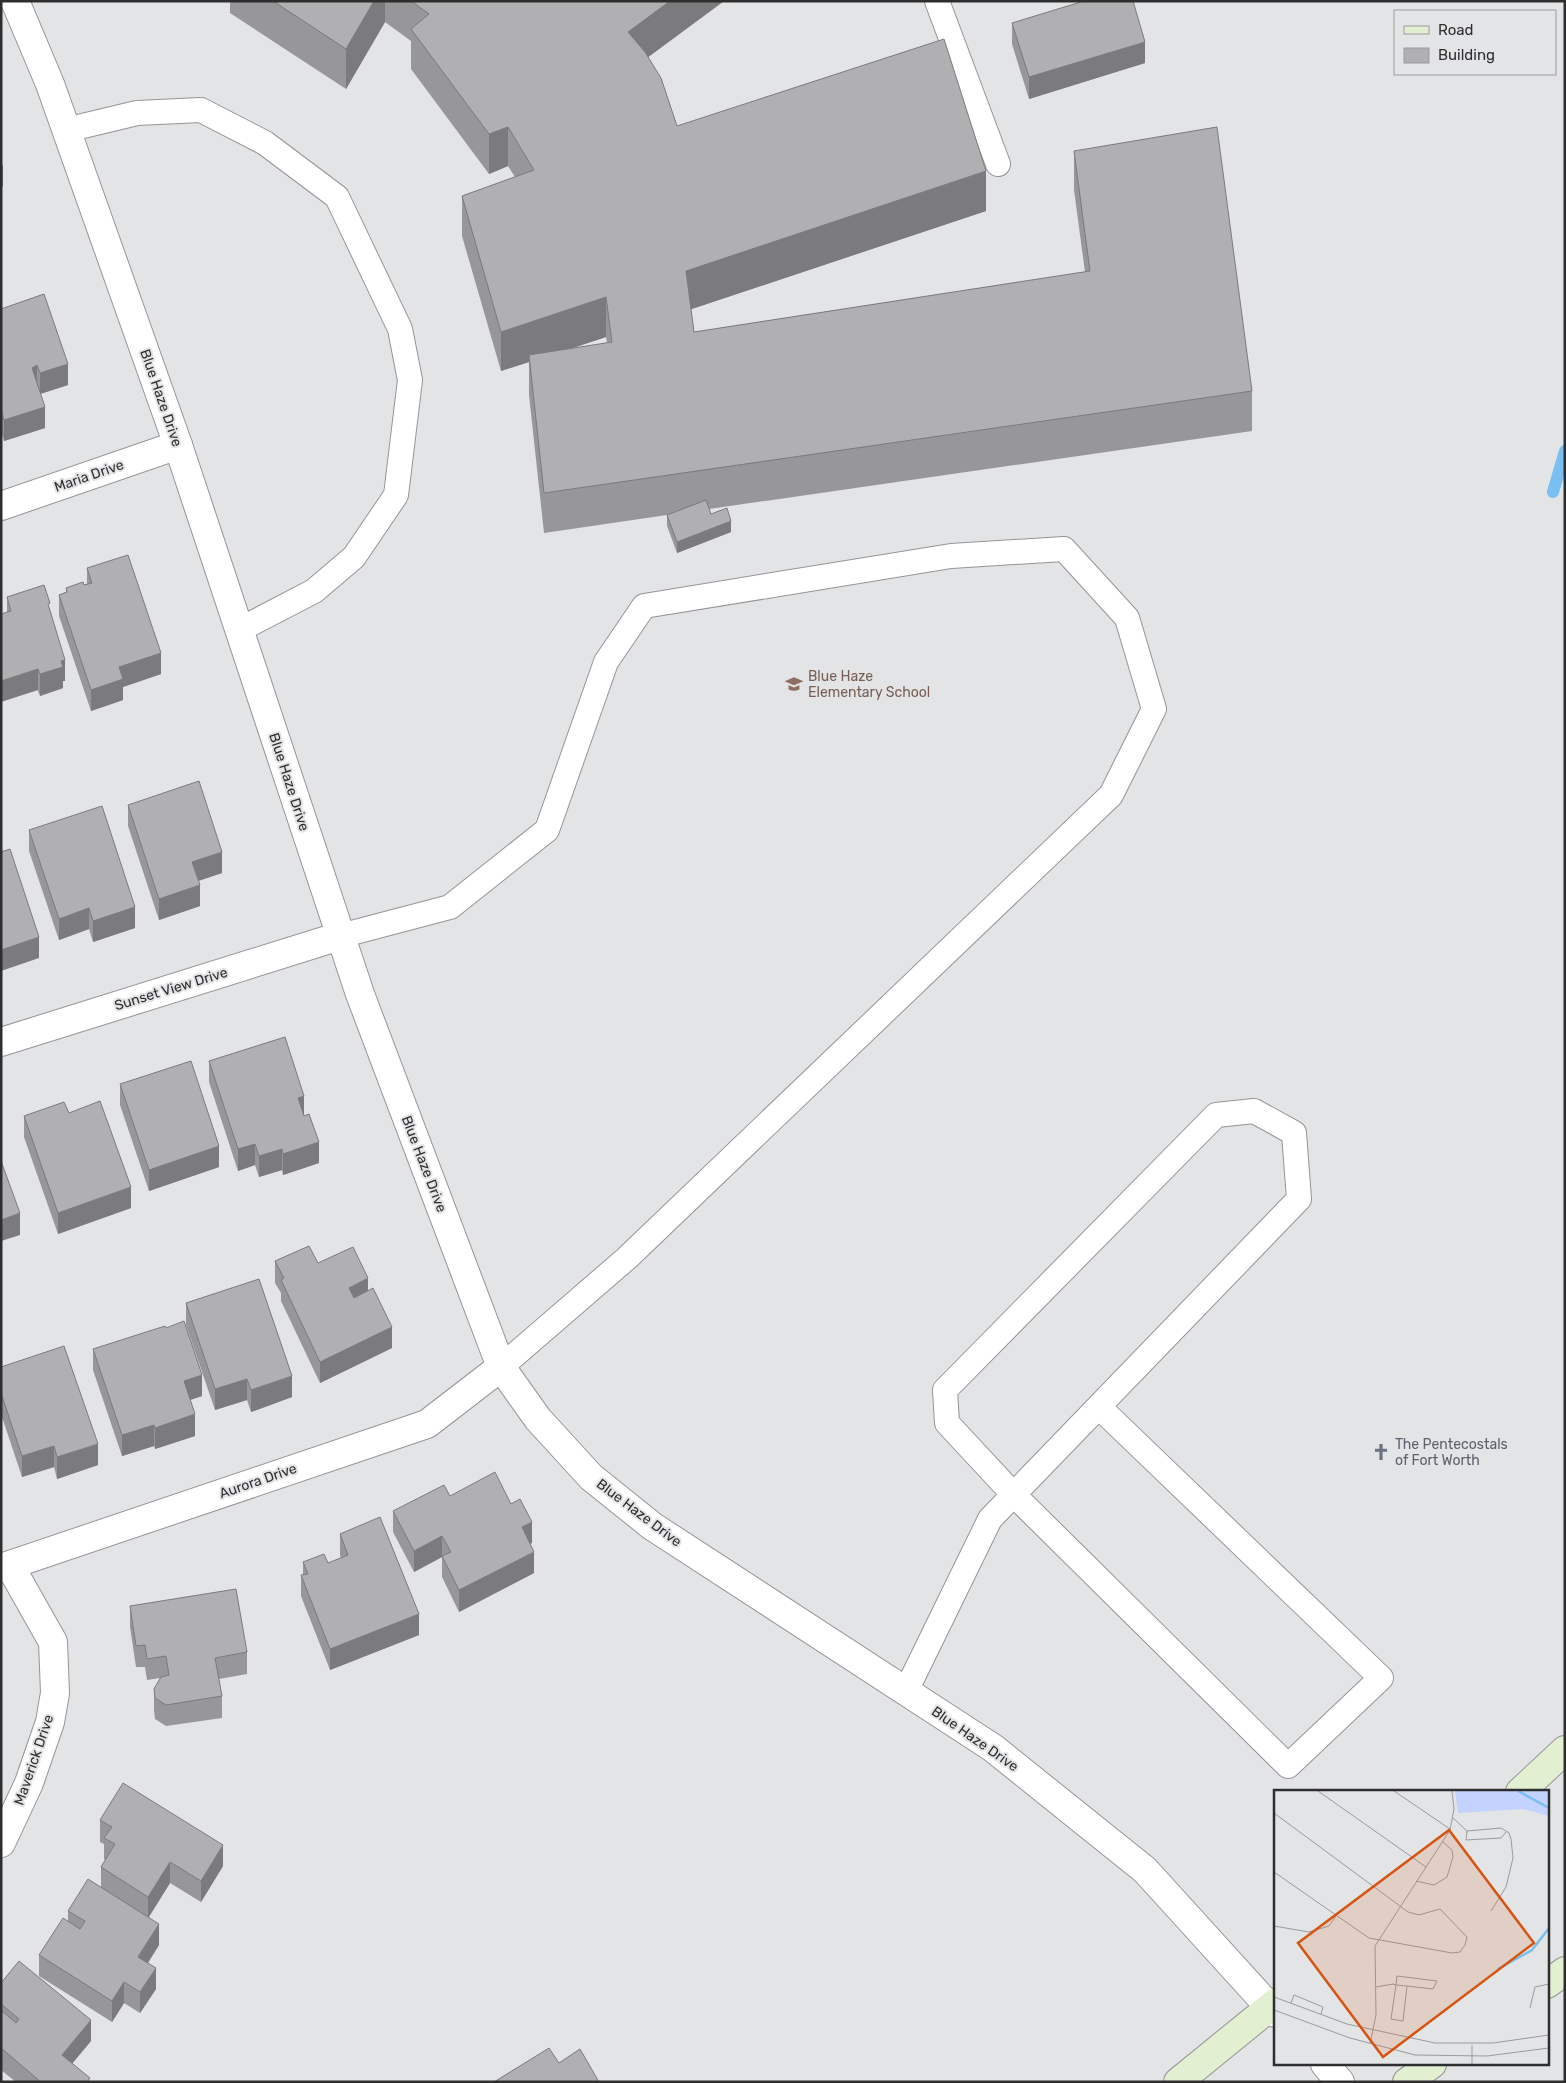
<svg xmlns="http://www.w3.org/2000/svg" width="1566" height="2083" viewBox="0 0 1566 2083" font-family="Rubik,sans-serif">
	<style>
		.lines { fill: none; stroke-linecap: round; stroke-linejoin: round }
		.stream { stroke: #79bff2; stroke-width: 12 }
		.lane-casing { stroke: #959597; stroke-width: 26 }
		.street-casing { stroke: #959597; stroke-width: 30 }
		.secondary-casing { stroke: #959597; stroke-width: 30 }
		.lane { stroke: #fff; stroke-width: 24 }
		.street { stroke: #fff; stroke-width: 28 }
		.secondary { stroke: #e2f0d1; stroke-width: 28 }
		.wall { fill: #97979a; fill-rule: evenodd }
		.shaded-wall { fill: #7b7b7d }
		.building { fill: #b0b0b3; stroke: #7b7b7d }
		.labels { text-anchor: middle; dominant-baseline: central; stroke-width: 4; stroke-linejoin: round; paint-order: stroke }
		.street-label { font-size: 14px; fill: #2e2e2f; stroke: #e3e4e6 }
		.education-label { font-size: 14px; fill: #785e54; stroke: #e3e4e6; text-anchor: start }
		.worship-label { font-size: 14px; fill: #5b616d; stroke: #e3e4e6; text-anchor: start }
		.inset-river { fill: none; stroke: #79bff2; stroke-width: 2.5 }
		.inset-road { fill: none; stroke: #9b9b9d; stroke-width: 1 }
		.view { fill: #d55510; fill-opacity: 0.15; stroke: #d55510; stroke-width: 2.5 }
		.inset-edge { fill: none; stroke: #2e2e2f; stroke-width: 2.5 }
	</style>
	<rect width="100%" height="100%" fill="#e3e4e6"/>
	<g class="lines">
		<!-- stream -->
		<path class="stream" d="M1553 492 1565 451"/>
		<!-- lane casing -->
		<g class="lane-casing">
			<g id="lane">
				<path d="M937 1 998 164"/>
				<path d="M66 130 137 113 201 110 265 143 337 197 400 329 410 380 396 495 354 557 314 591 239 630"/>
				<path d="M340 936 450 907 547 830 606 662 644 606 951 556 1064 549 1127 618 1154 709 1111 795 627 1258 501 1367"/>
				<path d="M906 1691 990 1519 1299 1199 1294 1133 1254 1111 1216 1115 945 1390 947 1423 1014 1495 1288 1766 1381 1678 1099 1407"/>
			</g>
		</g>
		<!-- street casing -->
		<g class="street-casing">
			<g id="street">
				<path d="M15 1 50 84 178 445 360 994 501 1367 538 1419 591 1477 652 1526 993 1748 1145 1870 1275 2013"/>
				<path d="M1 506 178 445"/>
				<path d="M1 1042 340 936"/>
				<path d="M1 1568 427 1424 501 1367"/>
				<path d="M1 1843 29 1783 50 1722 55 1693 53 1642 10 1566"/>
				<path d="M1325 2064 1340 2082"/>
			</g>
		</g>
		<!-- secondary casing -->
		<g class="secondary-casing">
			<g id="secondary">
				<path d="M1520 1792 1565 1750"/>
				<path d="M1547 1984 1565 1971"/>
				<path d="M1178 2082 1275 2003"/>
				<path d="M1407 2082 1432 2064"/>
			</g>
		</g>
		<!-- lane -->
		<use href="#lane" class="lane"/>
		<!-- street -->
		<use href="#street" class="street"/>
		<!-- secondary -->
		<use href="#secondary" class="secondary"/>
	</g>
	<!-- wall -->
	<g class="wall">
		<path d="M230 1H724L648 57 677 126 986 211 691 309 694 332 1085 272 1074 190V151L1252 391V431L709 509 711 514 731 532 677 553 667 526V515L544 533 529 395V362L501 371 462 236V196L515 177 508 166 489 174 411 69V41L385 22 346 89 230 13ZM606 337 607 343 570 349Z"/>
		<path d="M1012 23 1145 63 1029 99 1012 44Z"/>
		<path d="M1 308 68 385 40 394 45 428 4 441 1 431Z"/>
		<path d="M87 568 161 674 123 687V700L91 711 59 616V595L66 592V588L87 584Z"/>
		<path d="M7 597 50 610 65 681H63V688L40 696 7 613Z"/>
		<path d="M128 805 222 873 198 881 200 906 159 920 128 826Z"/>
		<path d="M29 830 135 928 93 942 89 929 59 940 29 851Z"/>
		<path d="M209 1061 304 1114 319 1163 283 1175 282 1170 259 1177 255 1165 238 1171 209 1082Z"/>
		<path d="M120 1084 219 1167 149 1191 120 1105Z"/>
		<path d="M69 1113 131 1208 58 1234 24 1137V1116Z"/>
		<path d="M275 1261 368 1291 392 1348 320 1383 281 1301V1293L275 1283Z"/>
		<path d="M186 1303 292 1397 251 1412 247 1400 215 1410 186 1325Z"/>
		<path d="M93 1349 202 1396 190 1400 195 1436 155 1449 154 1446 122 1456 93 1370Z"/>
		<path d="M1 1367 98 1465 57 1479 54 1467 22 1477 1 1414Z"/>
		<path d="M450 1496 532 1543 530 1544 534 1573 459 1612 442 1577V1557L414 1572 393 1532V1511Z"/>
		<path d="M340 1534 419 1635 330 1670 301 1596V1575H303V1562L328 1563 341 1558 340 1555Z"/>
		<path d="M130 1606 247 1652V1674L219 1679 222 1696V1718L166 1726 155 1719 154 1710V1689L160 1678 147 1680 145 1667H136L130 1627Z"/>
		<path d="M100 1820 223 1866 201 1902 170 1883 149 1917 159 1945 148 1963 156 1989 140 2013 124 2003 112 2022 39 1976V1955L68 1921V1911L101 1887V1867L105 1860 104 1859V1844L100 1842Z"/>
		<path d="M1 1983 91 2041 72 2063 90 2082H16L1 2070Z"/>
	</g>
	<!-- shaded-wall -->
	<g class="shaded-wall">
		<path d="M374 1H385V22L346 89V49Z"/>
		<path d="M670 1H724L628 72V32Z"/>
		<path d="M1145 42V63L1029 99V77Z"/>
		<path d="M508 127V166L489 174V134Z"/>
		<path d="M3 165V186L1 187V166Z"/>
		<path d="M986 171V211L686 311V271Z"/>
		<path d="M606 297V337L530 362 529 355V362L501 371V332Z"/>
		<path d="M68 364V385L40 394V373Z"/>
		<path d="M37 365V387L32 368Z"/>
		<path d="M45 407V428L4 441V420Z"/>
		<path d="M731 521V532L677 553V542Z"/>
		<path d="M161 653V674L123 687V700L91 711V690L119 667Z"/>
		<path d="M65 660V681H63V688L40 696V674L61 661Z"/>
		<path d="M38 669V690L1 702V681Z"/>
		<path d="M222 852V873L192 883V862Z"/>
		<path d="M200 885V906L159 920V899Z"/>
		<path d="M135 907V928L93 942V921Z"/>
		<path d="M89 908V929L59 940V919Z"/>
		<path d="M39 937V958L1 971V950Z"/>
		<path d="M304 1096V1117L298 1098Z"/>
		<path d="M319 1142V1163L283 1175V1154Z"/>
		<path d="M255 1144V1165L238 1171V1149Z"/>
		<path d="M219 1146V1167L149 1191V1170Z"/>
		<path d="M282 1149V1170L259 1177V1156Z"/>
		<path d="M131 1187V1208L58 1234V1213Z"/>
		<path d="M20 1213V1235L1 1241V1220Z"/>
		<path d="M368 1278V1300L349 1309V1288Z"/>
		<path d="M392 1327V1348L320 1383V1362Z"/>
		<path d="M202 1375V1396L184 1402V1381Z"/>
		<path d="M292 1376V1397L251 1412V1390Z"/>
		<path d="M247 1379V1400L215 1410V1389Z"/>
		<path d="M195 1414V1436L155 1449V1428Z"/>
		<path d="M154 1425V1446L122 1456V1435Z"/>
		<path d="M98 1444V1465L57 1479V1457Z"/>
		<path d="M54 1446V1467L22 1477V1456Z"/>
		<path d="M532 1522V1543L522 1548V1527Z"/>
		<path d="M442 1536V1557L414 1572V1551Z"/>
		<path d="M534 1552V1573L459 1612V1590Z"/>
		<path d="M419 1614V1635L330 1670V1649Z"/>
		<path d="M223 1845V1866L201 1902V1881Z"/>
		<path d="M170 1862V1883L148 1918V1897Z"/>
		<path d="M159 1924V1945L138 1978V1957Z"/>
		<path d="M156 1968V1989L140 2013V1992Z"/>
		<path d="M124 1982V2003L112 2022V2001Z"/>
		<path d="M91 2020V2041L62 2076V2055Z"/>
	</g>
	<!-- building -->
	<g class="building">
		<path d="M273 1H374L346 49Z"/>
		<path d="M411 1H670L628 32 645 52 661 78 677 126 944 39 986 171 686 271 694 332 1090 271 1074 151 1217 127 1252 391 544 493 529 355 612 342 606 297 501 332 462 196 534 170 508 127 489 134 411 29 429 14Z"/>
		<path d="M1084 1H1133L1145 42 1029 77 1012 23Z"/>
		<path d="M44 294 68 364 40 373 37 365 32 368 45 407 4 420 1 410V308V309Z"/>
		<path d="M706 500 711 514 727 508 731 521 677 542 667 515Z"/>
		<path d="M128 555 161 653 119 667 123 679 91 690 59 595 67 592 66 588 83 582 84 585 92 583 87 568Z"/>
		<path d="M44 585 50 603 48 604 65 660 61 661 63 667 40 674 38 669 1 681V614L11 611 7 597Z"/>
		<path d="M199 781 222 852 192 862 200 885 159 899 128 805Z"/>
		<path d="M102 806 135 907 93 921 89 908 59 919 29 830Z"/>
		<path d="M10 849 39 937 1 950V852Z"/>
		<path d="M285 1037 304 1096 298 1098 304 1116 309 1114 319 1142 283 1154 282 1149 259 1156 255 1144 238 1149 209 1061Z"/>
		<path d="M191 1061 219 1146 149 1170 120 1084Z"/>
		<path d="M100 1101 131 1187 58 1213 24 1116 64 1102 69 1113Z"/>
		<path d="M1 1161 20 1213 1 1220Z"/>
		<path d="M309 1246 318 1263 353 1247 368 1278 349 1288 354 1298 373 1288 392 1327 320 1362 281 1280 284 1278 275 1261Z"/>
		<path d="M259 1279 292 1376 251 1390 247 1379 215 1389 186 1303Z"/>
		<path d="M184 1321 202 1375 184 1381 195 1414 155 1428 154 1425 122 1435 93 1349 165 1326 166 1328Z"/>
		<path d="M64 1346 98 1444 57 1457 54 1446 22 1456 1 1393V1367Z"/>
		<path d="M495 1472 511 1504 520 1499 532 1522 522 1527 534 1552 459 1590 442 1556 451 1552 442 1536 414 1551 393 1511 444 1485 450 1496Z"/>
		<path d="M380 1517 419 1614 330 1649 301 1575 308 1574 303 1562 324 1554 328 1563 348 1555 340 1534Z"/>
		<path d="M236 1589 247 1652 215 1658 222 1696 166 1705 155 1698 154 1689 161 1677 169 1675 166 1656 147 1659 145 1645 136 1646 130 1606Z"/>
		<path d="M123 1783 223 1845 201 1881 170 1862 148 1897 101 1867 115 1844 104 1838 112 1827 100 1820Z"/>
		<path d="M88 1879 159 1924 138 1957 156 1968 140 1992 124 1982 112 2001 39 1955 63 1918 80 1929 85 1921 68 1911Z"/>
		<path d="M19 1961 91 2020 62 2055 90 2078 87 2082H41L1 2048V2011H2L16 2023 19 2019 1 2004V1983Z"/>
		<path d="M549 2048 559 2063 580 2049 599 2082H494Z"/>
	</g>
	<!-- icons -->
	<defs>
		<g id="school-bare" transform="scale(1.35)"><path d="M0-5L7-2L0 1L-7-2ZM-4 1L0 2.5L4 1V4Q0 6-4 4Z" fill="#8d6e63" stroke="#e3e4e6" stroke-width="2.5" paint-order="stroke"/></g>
		<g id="church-bare" transform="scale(1.35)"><path d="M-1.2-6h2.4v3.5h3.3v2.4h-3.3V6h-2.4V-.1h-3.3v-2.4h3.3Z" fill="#6b7280" stroke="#e3e4e6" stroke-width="2.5" paint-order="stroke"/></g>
	</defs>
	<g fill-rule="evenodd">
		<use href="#school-bare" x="794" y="684"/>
		<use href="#church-bare" x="1381" y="1452"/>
	</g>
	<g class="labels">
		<!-- street labels -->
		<g class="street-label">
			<text transform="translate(161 398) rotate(71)">Blue Haze Drive</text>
			<text transform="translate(89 476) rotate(-19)">Maria Drive</text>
			<text transform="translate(289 782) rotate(72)">Blue Haze Drive</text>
			<text transform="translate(171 989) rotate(-17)">Sunset View Drive</text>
			<text transform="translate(424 1164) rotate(69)">Blue Haze Drive</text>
			<text transform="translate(258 1481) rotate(-19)">Aurora Drive</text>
			<text transform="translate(639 1513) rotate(37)">Blue Haze Drive</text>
			<text transform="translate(975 1739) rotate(35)">Blue Haze Drive</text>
			<text transform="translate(34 1760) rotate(-71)">Maverick Drive</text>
		</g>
		<!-- education labels -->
		<g class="education-label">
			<text x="808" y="676">Blue Haze<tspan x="808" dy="16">Elementary School</tspan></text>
		</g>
		<!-- worship labels -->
		<g class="worship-label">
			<text x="1395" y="1444">The Pentecostals<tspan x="1395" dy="16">of Fort Worth</tspan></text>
		</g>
	</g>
	<!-- overview -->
	<g transform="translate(1274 1790)">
		<rect width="275" height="275" fill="#e3e4e6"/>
		<path d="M181 1H275V26L249 19 184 23Z" fill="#c3d3fe"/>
		<path class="inset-river" d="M244 1 275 18M224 179 258 160 275 138"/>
		<path class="inset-road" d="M44 1 152 77M120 1 176 39M0 23 134 122 145 125 166 119 193 147 191 155 186 162 178 163 95 148 0 82M179 28 193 41M193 41 227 38 235 43 237 49 239 68 232 97 217 121M193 41 192 50 227 48 233 41M142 91 160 95 173 87 179 67 178 60 169 52M0 136 35 142 55 136 62 126M102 197 119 194 122 195 133 196 159 199 163 191 123 186 122 195 117 229 129 231 133 196M0 207 73 234 161 253H219L275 245M17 213 20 205 49 217 47 224M256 218 261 197 275 194M0 220 76 248 141 265 213 266 275 258M96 254 102 225 101 156 176 40 180 19 178 1M198 255V274"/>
		<path class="view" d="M175 40 260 153 109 267 24 153Z"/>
		<rect width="275" height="275" class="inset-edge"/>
	</g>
	<!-- border -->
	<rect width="1566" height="2083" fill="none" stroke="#2e2e2f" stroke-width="5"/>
	<!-- legend -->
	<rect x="1394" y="10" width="162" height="65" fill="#e3e4e6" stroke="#9b9b9d"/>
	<rect x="1404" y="26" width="25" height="8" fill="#e2f0d1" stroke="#9b9b9d"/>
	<text x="1438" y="35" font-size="15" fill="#2e2e2f">Road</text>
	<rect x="1404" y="48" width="25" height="15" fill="#b0b0b3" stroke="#9b9b9d"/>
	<text x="1438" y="60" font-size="15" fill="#2e2e2f">Building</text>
</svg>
